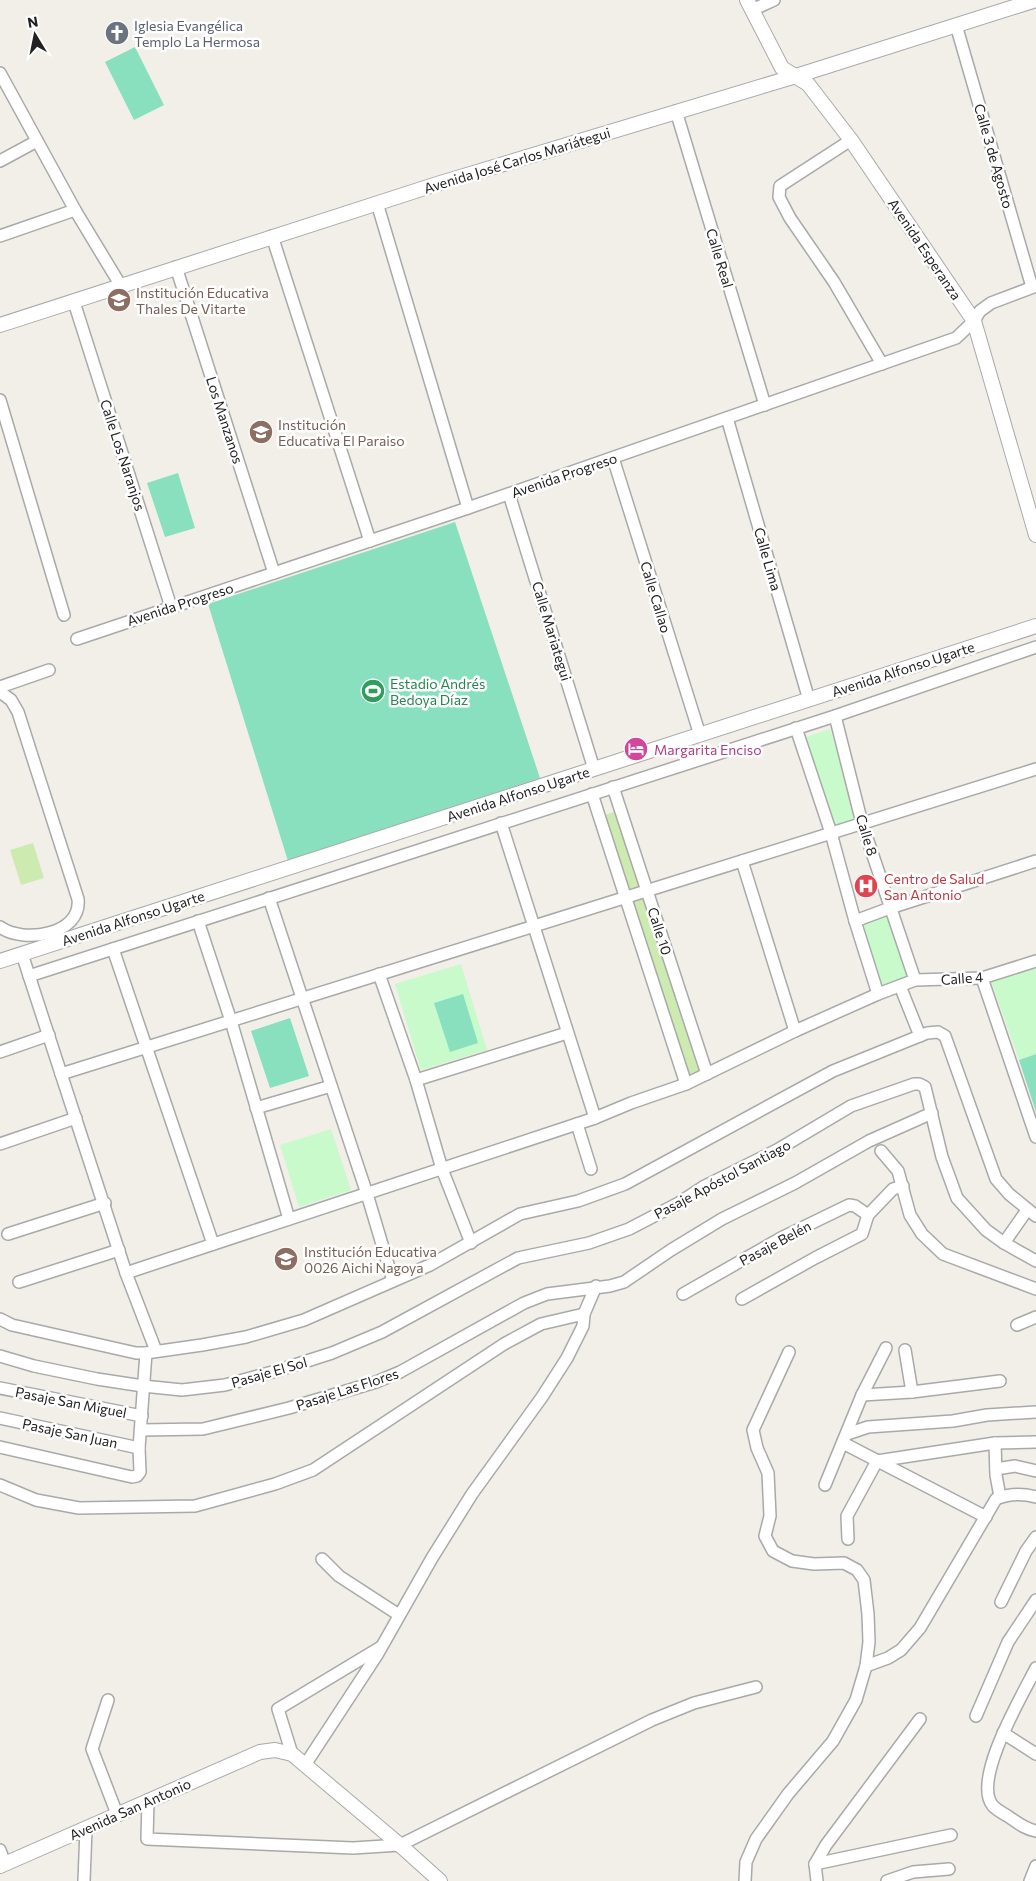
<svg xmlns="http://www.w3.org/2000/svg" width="1036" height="1881" viewBox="0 0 1036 1881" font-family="Commissioner,sans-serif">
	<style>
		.grass { fill: #cdebb0 }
		.park { fill: #c8facc }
		.pitch { fill: #88e0be }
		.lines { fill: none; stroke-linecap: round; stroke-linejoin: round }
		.minor-casing { stroke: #a9a9a9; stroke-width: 14 }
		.tertiary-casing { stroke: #a9a9a9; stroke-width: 16 }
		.minor { stroke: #fff; stroke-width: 11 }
		.tertiary { stroke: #fff; stroke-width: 14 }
		.labels { text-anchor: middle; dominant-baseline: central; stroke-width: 5; stroke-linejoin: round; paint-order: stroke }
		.worship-label { font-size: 14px; fill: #5b616d; stroke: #fff; text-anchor: start }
		.street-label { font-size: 14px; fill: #222; stroke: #fff }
		.education-label { font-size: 14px; fill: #785e54; stroke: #fff; text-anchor: start }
		.leisure-label { font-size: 14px; fill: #27864d; stroke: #fff; text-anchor: start }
		.hotel-label { font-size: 14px; fill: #b23c85; stroke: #fff; text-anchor: start }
		.health-label { font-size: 14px; fill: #be3a42; stroke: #fff; text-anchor: start }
	</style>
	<rect width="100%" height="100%" fill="#f2efe9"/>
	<!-- grass -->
	<g class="grass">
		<path d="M616 811 639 886 628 889 605 815Z"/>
		<path d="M33 843 44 878 21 885 10 850Z"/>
		<path d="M643 898 699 1072 689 1075 632 901Z"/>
	</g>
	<!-- park -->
	<g class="park">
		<path d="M830 729 859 818 836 826 806 737Z"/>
		<path d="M888 915 907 977 881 985 862 923Z"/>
		<path d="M461 964 487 1050 421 1070 395 984Z"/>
		<path d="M1036 967V1054L1019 1060 991 981Z"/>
		<path d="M331 1129 351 1190 299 1207 280 1145Z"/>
	</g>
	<!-- pitch -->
	<g class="pitch">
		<path d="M135 47 164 105 134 120 105 62Z"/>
		<path d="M178 473 195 528 165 537 147 483Z"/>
		<path d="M455 522 540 778 288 861 208 604Z"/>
		<path d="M463 994 478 1043 450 1052 434 1003Z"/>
		<path d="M290 1018 309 1076 270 1088 251 1031Z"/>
		<path d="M1036 1054V1112L1019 1060Z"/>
	</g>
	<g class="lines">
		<!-- minor casing -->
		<g class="minor-casing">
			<g id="minor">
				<path d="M752 10 774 0"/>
				<path d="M956 25 1032 287"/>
				<path d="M0 73 75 210 121 286"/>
				<path d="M676 111 765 405"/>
				<path d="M851 140 780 186 779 197 790 218 834 282 882 364"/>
				<path d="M0 161 37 141"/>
				<path d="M377 203 468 508"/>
				<path d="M0 236 75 210"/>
				<path d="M272 236 370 541"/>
				<path d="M176 267 274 573"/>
				<path d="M74 302 171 607"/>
				<path d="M0 400 64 615"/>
				<path d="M727 418 809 700"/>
				<path d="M613 458 700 735"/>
				<path d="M509 494 594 769"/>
				<path d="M77 639 468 508 956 338 974 321 980 311 991 303 1036 286"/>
				<path d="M0 687 49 670"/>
				<path d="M0 692 11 700 18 712 78 899C82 935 23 944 0 927"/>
				<path d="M835 716 862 823 915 980"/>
				<path d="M796 728 831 833 855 921 878 994"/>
				<path d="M613 787 707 1074"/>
				<path d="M592 794 686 1084"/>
				<path d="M501 823 595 1118"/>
				<path d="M742 861 795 1031"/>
				<path d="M269 898 367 1194 393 1281"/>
				<path d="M198 921 231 1021 289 1219"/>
				<path d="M855 921 890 908 1036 861"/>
				<path d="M113 949 213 1244"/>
				<path d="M22 954 126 1273 156 1351"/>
				<path d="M379 974 416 1080 442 1169 471 1243"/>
				<path d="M29 976 835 716 1036 647"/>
				<path d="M982 978 1036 1137"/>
				<path d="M900 986 920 1036"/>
				<path d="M0 1052 49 1035"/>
				<path d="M61 1074 1036 769"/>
				<path d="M416 1080 567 1033"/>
				<path d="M256 1108 331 1086"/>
				<path d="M577 1124 591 1169"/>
				<path d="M0 1144 76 1118"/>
				<path d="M881 1151 898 1171 910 1215 922 1234 943 1254 1036 1289"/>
				<path d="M8 1234 105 1203"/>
				<path d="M1004 1243 1027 1210"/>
				<path d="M126 1273 595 1118 631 1103 686 1084 795 1031 878 994 915 980 982 978 1036 961"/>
				<path d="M19 1282 119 1250"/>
				<path d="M683 1294 781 1238 849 1205 855 1206 868 1215"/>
				<path d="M742 1299 815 1258 862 1234 868 1215 893 1189 903 1186"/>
				<path d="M0 1319 12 1325 136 1353H146L202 1345 246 1337 304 1320 430 1265 520 1214 578 1201 625 1184 833 1071 927 1033 938 1032 945 1036 996 1179 1009 1194 1036 1216"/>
				<path d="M1017 1325 1036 1317"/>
				<path d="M905 1350 912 1392"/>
				<path d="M0 1356 34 1366 97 1379 143 1386 182 1390 225 1385 276 1371 332 1353 382 1332 518 1258 589 1243 629 1229 677 1204 703 1187 777 1150 851 1106 914 1084H919L925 1087 942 1157 957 1198 986 1230 1004 1243 1036 1261"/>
				<path d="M0 1388 142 1416"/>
				<path d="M862 1395 912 1392 1000 1381"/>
				<path d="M0 1418 139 1448"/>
				<path d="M141 1430 203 1429 289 1408 376 1382 400 1372 524 1303 547 1294 610 1286 624 1282 671 1250 722 1219 795 1183 869 1141 932 1113"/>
				<path d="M847 1434 868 1427 953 1421 987 1415 1036 1412"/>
				<path d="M843 1443 986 1517"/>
				<path d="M995 1443 996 1475 1000 1497"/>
				<path d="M0 1447 132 1477 137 1476 140 1472 139 1448 146 1353"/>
				<path d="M877 1461 995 1443 1036 1442"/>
				<path d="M996 1469 1015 1466 1036 1471"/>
				<path d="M0 1485 36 1500 79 1508 195 1506 275 1484 313 1470 504 1344 541 1324 584 1314"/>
				<path d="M825 1485 862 1395 886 1348"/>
				<path d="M848 1539 847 1516 877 1461"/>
				<path d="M322 1559 339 1576 399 1615"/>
				<path d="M1001 1602 1026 1551 1036 1537"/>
				<path d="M866 1666 888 1658 901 1650 920 1628 996 1499C1010 1493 1022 1493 1036 1497"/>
				<path d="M1036 1668C1023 1694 971 1781 993 1806 997 1810 1004 1814 1009 1817 1018 1823 1025 1829 1036 1831"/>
				<path d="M108 1700 92 1749 117 1814"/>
				<path d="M976 1716 1008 1642 1036 1600"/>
				<path d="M1003 1733 1036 1754"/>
				<path d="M292 1754 278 1709 381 1647"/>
				<path d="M305 1765 377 1655 432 1558 472 1494 542 1397 567 1358 583 1326 584 1314 596 1286"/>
				<path d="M148 1800 147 1839 353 1848 400 1845 652 1720 694 1703 756 1687"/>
				<path d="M0 1850 5 1864"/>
				<path d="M815 1864 826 1845 920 1719"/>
				<path d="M84 1881 86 1829"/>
				<path d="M745 1881 746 1862 756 1839 788 1794 833 1741 856 1700 866 1666 869 1642 868 1614 864 1580 857 1570 844 1563 814 1564 792 1561 773 1551 765 1536 770 1516 768 1473 757 1448 753 1430 789 1352"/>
				<path d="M817 1881 815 1864 951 1835"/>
				<path d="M887 1881 913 1872 949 1869"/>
				<path d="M1030 1881 1036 1866"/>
			</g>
		</g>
		<!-- tertiary casing -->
		<g class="tertiary-casing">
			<g id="tertiary">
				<path d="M747 0 782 68 808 84 851 140 974 321 1036 535"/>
				<path d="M0 325 437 184 796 76 1036 0"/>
				<path d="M0 961 1036 626"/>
				<path d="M0 1866 260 1752 275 1750 292 1754 400 1845 440 1881"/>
			</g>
		</g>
		<!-- minor -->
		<use href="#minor" class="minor"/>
		<!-- tertiary -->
		<use href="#tertiary" class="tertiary"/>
	</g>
	<!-- icons -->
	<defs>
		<g id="church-disc" transform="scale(1.25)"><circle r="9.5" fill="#6b7280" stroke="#fff"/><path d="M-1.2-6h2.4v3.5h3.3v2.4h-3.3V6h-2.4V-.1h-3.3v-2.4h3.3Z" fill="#fff"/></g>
		<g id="school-disc" transform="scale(1.25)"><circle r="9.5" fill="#8d6e63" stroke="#fff"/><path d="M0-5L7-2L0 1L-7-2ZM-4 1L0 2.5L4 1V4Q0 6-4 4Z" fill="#fff"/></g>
		<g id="stadium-disc" transform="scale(1.25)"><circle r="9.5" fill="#2e9e5b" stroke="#fff"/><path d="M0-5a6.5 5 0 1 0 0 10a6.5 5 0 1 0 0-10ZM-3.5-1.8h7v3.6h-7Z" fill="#fff"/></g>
		<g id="hotel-disc" transform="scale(1.25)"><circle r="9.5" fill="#d1479c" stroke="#fff"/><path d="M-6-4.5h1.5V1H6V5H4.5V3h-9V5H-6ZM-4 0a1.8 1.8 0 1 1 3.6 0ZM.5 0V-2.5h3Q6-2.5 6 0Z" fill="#fff"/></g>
		<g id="hospital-disc" transform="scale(1.25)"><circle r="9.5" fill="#e0444e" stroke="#fff"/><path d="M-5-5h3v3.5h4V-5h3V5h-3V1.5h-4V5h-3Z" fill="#fff"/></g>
	</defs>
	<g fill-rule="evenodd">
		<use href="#church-disc" x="117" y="33"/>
		<use href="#school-disc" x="119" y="300"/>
		<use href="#school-disc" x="261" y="432"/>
		<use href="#stadium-disc" x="373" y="691"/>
		<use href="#hotel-disc" x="636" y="749"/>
		<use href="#hospital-disc" x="866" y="886"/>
		<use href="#school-disc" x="286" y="1259"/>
	</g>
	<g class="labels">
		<!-- worship labels -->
		<g class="worship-label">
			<text x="134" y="25">Iglesia Evangélica<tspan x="134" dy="16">Templo La Hermosa</tspan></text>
		</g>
		<!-- street labels -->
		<g class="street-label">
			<text transform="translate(994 156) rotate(74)">Calle 3 de Agosto</text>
			<text transform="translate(517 160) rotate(-17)">Avenida José Carlos Mariátegui</text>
			<text transform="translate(925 249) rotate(56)">Avenida Esperanza</text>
			<text transform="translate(720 258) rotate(73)">Calle Real</text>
			<text transform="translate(225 420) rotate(72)">Los Manzanos</text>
			<text transform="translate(123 455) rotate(72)">Calle Los Naranjos</text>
			<text transform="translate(564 475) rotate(-19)">Avenida Progreso</text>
			<text transform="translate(768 559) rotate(74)">Calle Lima</text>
			<text transform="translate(656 597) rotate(73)">Calle Callao</text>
			<text transform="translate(180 604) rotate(-18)">Avenida Progreso</text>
			<text transform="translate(552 631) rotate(73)">Calle Mariategui</text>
			<text transform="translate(903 669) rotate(-18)">Avenida Alfonso Ugarte</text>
			<text transform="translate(518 794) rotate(-18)">Avenida Alfonso Ugarte</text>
			<text transform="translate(867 835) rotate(73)">Calle 8</text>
			<text transform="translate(133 918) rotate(-18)">Avenida Alfonso Ugarte</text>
			<text transform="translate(660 931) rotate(72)">Calle 10</text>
			<text transform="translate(962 978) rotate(-4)">Calle 4</text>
			<text transform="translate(722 1179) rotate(-28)">Pasaje Apóstol Santiago</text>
			<text transform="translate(775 1243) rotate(-28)">Pasaje Belén</text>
			<text transform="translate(269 1372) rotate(-16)">Pasaje El Sol</text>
			<text transform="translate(347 1389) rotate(-18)">Pasaje Las Flores</text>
			<text transform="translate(71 1402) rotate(11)">Pasaje San Miguel</text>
			<text transform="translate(70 1433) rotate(12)">Pasaje San Juan</text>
			<text transform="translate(130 1809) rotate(-24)">Avenida San Antonio</text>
		</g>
		<!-- education labels -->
		<g class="education-label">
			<text x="136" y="292">Institución Educativa<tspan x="136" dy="16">Thales De Vitarte</tspan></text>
			<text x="278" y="424">Institución<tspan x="278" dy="16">Educativa El Paraiso</tspan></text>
			<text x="304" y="1251">Institución Educativa<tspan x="304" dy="16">0026 Aichi Nagoya</tspan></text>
		</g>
		<!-- leisure labels -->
		<g class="leisure-label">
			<text x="390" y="683">Estadio Andrés<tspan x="390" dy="16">Bedoya Díaz</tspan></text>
		</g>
		<!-- hotel labels -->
		<g class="hotel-label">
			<text x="654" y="749">Margarita Enciso</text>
		</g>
		<!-- health labels -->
		<g class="health-label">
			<text x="884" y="878">Centro de Salud<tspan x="884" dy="16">San Antonio</tspan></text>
		</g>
	</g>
	<!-- north arrow -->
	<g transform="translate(35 35) rotate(350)" stroke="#ffffff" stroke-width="4" paint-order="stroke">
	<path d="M0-4L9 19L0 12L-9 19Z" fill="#222222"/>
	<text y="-8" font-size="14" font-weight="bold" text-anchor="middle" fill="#222222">N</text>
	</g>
</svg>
